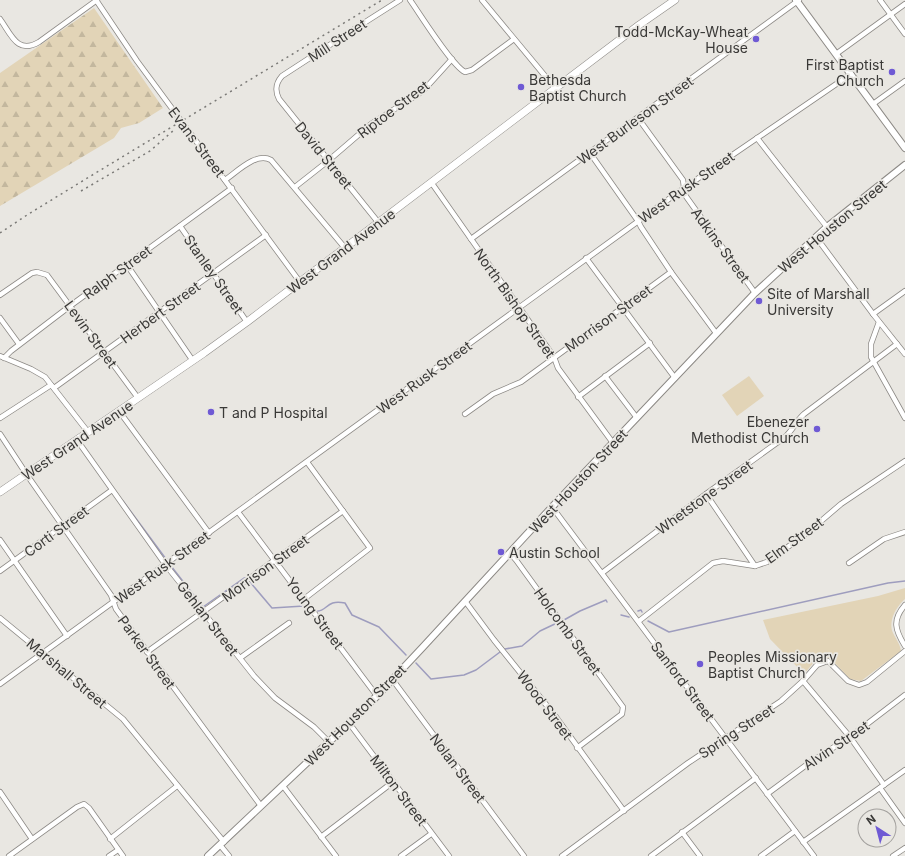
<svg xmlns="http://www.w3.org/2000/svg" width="905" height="856" viewBox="0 0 905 856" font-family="Inter,sans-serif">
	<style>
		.forest { fill: url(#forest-firs) }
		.green { fill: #e2d4b7 }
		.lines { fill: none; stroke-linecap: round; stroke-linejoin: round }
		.stream { stroke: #9e9dbe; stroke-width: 1.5 }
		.minor-casing { stroke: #8c8985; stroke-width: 6 }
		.major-casing { stroke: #8c8985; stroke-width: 8 }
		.highway-casing { stroke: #8c8985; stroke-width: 8 }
		.minor { stroke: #fff; stroke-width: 4.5 }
		.major { stroke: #fff; stroke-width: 6 }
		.highway { stroke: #fff; stroke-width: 7 }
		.rail { stroke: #7b7a77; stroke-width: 1.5; stroke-dasharray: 2 4; stroke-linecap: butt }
		.poi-dot { fill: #6f5ad4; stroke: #e9e7e2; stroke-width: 1.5 }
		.labels { text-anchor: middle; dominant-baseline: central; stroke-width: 3.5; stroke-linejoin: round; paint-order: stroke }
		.poi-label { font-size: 14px; fill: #3a3937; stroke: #e9e7e2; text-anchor: start }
		.street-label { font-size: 14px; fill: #3a3937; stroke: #e9e7e2 }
	</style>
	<defs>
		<pattern id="forest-firs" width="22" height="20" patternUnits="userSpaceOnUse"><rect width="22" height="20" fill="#e2d4b7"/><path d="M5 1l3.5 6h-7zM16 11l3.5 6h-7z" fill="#c3b79e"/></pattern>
	</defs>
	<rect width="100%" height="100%" fill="#e9e7e2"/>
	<!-- forest -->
	<path class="forest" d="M94 8 163 108 139 123 121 128 114 138 0 206V73Z"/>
	<!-- green -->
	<g class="green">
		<path d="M749 376 764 396 737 416 722 395Z"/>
		<path d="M905 588V599C896 607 888 621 893 633 896 639 900 644 901 651L861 681 850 679 830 658C816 656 813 664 804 674L770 639 763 620 878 596Z"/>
	</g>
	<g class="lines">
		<!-- stream -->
		<g class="stream">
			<path d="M123 501 166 559"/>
			<path d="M171 566 203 607 244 578H246"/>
			<path d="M250 582 272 608 304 606"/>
			<path d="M317 611C328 611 326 599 345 603L352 615 379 627 406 655"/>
			<path d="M638 611 641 610 642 612"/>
			<path d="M621 615 629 617"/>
			<path d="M564 620 580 611 606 600 607 602"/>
			<path d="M648 621 669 632 888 583 905 581"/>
			<path d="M505 649 522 646 540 631 559 622"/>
			<path d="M416 663 431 679 464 675 476 670 500 652"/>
		</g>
		<!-- minor casing -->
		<g class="minor-casing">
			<g id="minor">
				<path d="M96 0 137 61 300 282"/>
				<path d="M410 0C420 14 452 66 465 72L472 70 514 39"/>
				<path d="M482 0 555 88"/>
				<path d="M880 0 905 34"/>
				<path d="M0 19C11 34 17 55 39 42L97 0"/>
				<path d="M836 54 905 4"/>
				<path d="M873 104 905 81"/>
				<path d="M638 118 683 180 685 195 755 293"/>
				<path d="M757 138 827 227"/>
				<path d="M590 153 638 221 641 227 671 272 716 333"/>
				<path d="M225 180C238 171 256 152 271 160L345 248"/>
				<path d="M431 182 554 357 558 368 613 443"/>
				<path d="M295 187 328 161 371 124 423 91 452 59"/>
				<path d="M378 222 279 99C275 91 275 84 282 76L345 35 400 0"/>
				<path d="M180 226 247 322"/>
				<path d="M816 237 873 314 905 354"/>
				<path d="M471 239 799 0"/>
				<path d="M586 258 675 378"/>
				<path d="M127 265 193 361"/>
				<path d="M0 295 32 273 37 272 47 275 138 398"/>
				<path d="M873 314 905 291"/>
				<path d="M0 318 19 344"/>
				<path d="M879 322 871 344V357L905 418"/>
				<path d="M0 356 31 369 45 377 88 432"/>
				<path d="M4 358 11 351 70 306 232 188"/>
				<path d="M605 376 637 418"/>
				<path d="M54 388 266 235"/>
				<path d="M578 397 650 343"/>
				<path d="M119 411 209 533"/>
				<path d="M465 414 493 394 521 382 671 272"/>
				<path d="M0 418 51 385"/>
				<path d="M0 434 27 475 111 595 116 609 261 806"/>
				<path d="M77 440 165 564 254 676 275 698 314 727 329 742"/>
				<path d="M706 494 755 566"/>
				<path d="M552 507 814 856"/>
				<path d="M238 512 377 696"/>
				<path d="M0 540 67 636"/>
				<path d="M510 553 516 560 623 707 622 714 577 748"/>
				<path d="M849 563 884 539 905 532"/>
				<path d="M0 571 112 490"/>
				<path d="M602 573 706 494 785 437C793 430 796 421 804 414L897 344"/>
				<path d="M304 599 370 548 307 462"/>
				<path d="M465 601 494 640 556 717 624 811"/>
				<path d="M905 605C892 620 895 630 905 646"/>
				<path d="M0 618 123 719 224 842"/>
				<path d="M639 621 713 563 723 561 755 566 767 562 807 533 841 504 905 461"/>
				<path d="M147 652 343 511"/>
				<path d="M240 658 289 623"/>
				<path d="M392 679 524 856"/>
				<path d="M803 681 850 737 884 785"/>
				<path d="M0 684 684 188 851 74"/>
				<path d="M349 723 449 856"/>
				<path d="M283 786 336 856"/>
				<path d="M880 788 905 823"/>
				<path d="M0 792 32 839"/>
				<path d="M767 794 809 763 850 737 905 695"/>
				<path d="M682 832 700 856"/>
				<path d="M321 837 393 782"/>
				<path d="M110 839 177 786"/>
				<path d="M803 842 905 770"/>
				<path d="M220 845 229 856"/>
				<path d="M9 856 77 807 84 804 89 808 123 856"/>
				<path d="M109 856 118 850"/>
				<path d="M401 856 431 834"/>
				<path d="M562 856 688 763 781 701 803 681 817 665 828 661 848 681 859 685 867 682 905 651"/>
				<path d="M651 856 756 778"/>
				<path d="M761 856 795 831"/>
				<path d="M893 856 905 848"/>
			</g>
		</g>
		<!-- major casing -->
		<g class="major-casing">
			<g id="major">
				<path d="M796 0 905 148"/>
				<path d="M208 856 349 723 377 696 422 648 552 507 755 293 827 227 905 165"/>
			</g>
		</g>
		<!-- highway casing -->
		<g class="highway-casing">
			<path id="highway" d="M0 492 204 353 247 322 639 25 675 0"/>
		</g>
		<!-- minor -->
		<use href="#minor" class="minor"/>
		<!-- major -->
		<use href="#major" class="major"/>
		<!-- highway -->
		<use href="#highway" class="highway"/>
		<!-- rail -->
		<g class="rail">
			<path d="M81 191 150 151 174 130"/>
			<path d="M0 233 27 215 89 177 382 0"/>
		</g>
	</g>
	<!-- markers -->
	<g class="poi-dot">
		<circle cx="756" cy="39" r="4"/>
		<circle cx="892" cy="72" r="4"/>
		<circle cx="521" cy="87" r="4"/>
		<circle cx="759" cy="301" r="4"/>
		<circle cx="211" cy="412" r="4"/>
		<circle cx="817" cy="429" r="4"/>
		<circle cx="501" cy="552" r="4"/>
		<circle cx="700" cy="664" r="4"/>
	</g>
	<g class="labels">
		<!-- poi labels -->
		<g class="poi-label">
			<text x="748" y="31" text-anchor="end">Todd-McKay-Wheat<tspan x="748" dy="16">House</tspan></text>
			<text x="884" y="64" text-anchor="end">First Baptist<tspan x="884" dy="16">Church</tspan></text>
			<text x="529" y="79">Bethesda<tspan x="529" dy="16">Baptist Church</tspan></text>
			<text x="767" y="293">Site of Marshall<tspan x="767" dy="16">University</tspan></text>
			<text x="219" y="412">T and P Hospital</text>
			<text x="809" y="421" text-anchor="end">Ebenezer<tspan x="809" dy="16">Methodist Church</tspan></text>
			<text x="509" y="552">Austin School</text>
			<text x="708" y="656">Peoples Missionary<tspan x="708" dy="16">Baptist Church</tspan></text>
		</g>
		<!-- street labels -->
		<g class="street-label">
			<text transform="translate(337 40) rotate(-33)">Mill Street</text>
			<text transform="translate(393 109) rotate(-37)">Riptoe Street</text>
			<text transform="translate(635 120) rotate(-36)">West Burleson Street</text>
			<text transform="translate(197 142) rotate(53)">Evans Street</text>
			<text transform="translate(324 155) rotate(51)">David Street</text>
			<text transform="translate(686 187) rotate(-35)">West Rusk Street</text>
			<text transform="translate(832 226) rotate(-40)">West Houston Street</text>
			<text transform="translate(721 245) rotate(54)">Adkins Street</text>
			<text transform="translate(341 251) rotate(-37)">West Grand Avenue</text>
			<text transform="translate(117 272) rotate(-36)">Ralph Street</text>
			<text transform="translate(214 274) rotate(55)">Stanley Street</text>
			<text transform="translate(515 303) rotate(55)">North Bishop Street</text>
			<text transform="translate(160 312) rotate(-36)">Herbert Street</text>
			<text transform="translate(608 318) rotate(-36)">Morrison Street</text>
			<text transform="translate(91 334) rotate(54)">Levin Street</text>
			<text transform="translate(424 377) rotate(-36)">West Rusk Street</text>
			<text transform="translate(77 440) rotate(-34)">West Grand Avenue</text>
			<text transform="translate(578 481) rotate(-47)">West Houston Street</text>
			<text transform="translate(704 497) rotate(-36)">Whetstone Street</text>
			<text transform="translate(56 531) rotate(-36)">Corti Street</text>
			<text transform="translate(794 540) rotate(-36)">Elm Street</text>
			<text transform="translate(162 567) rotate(-36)">West Rusk Street</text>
			<text transform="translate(265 568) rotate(-36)">Morrison Street</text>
			<text transform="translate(315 613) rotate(53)">Young Street</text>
			<text transform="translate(208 618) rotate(52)">Gehlan Street</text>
			<text transform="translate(568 631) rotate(54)">Holcomb Street</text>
			<text transform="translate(147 652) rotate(54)">Parker Street</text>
			<text transform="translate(67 673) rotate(40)">Marshall Street</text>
			<text transform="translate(683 681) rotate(53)">Sanford Street</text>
			<text transform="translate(545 705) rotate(53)">Wood Street</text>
			<text transform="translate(355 715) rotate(-45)">West Houston Street</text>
			<text transform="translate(736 731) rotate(-33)">Spring Street</text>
			<text transform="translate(836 745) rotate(-34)">Alvin Street</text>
			<text transform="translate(458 768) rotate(53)">Nolan Street</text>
			<text transform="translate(399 790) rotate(53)">Milton Street</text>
		</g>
	</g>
	<!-- north arrow -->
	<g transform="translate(877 828) rotate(324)"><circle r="19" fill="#e9e7e2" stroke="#a3a19e"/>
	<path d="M0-3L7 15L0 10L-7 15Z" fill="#6f5ad4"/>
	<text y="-6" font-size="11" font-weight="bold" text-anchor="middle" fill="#3a3937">N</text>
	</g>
</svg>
